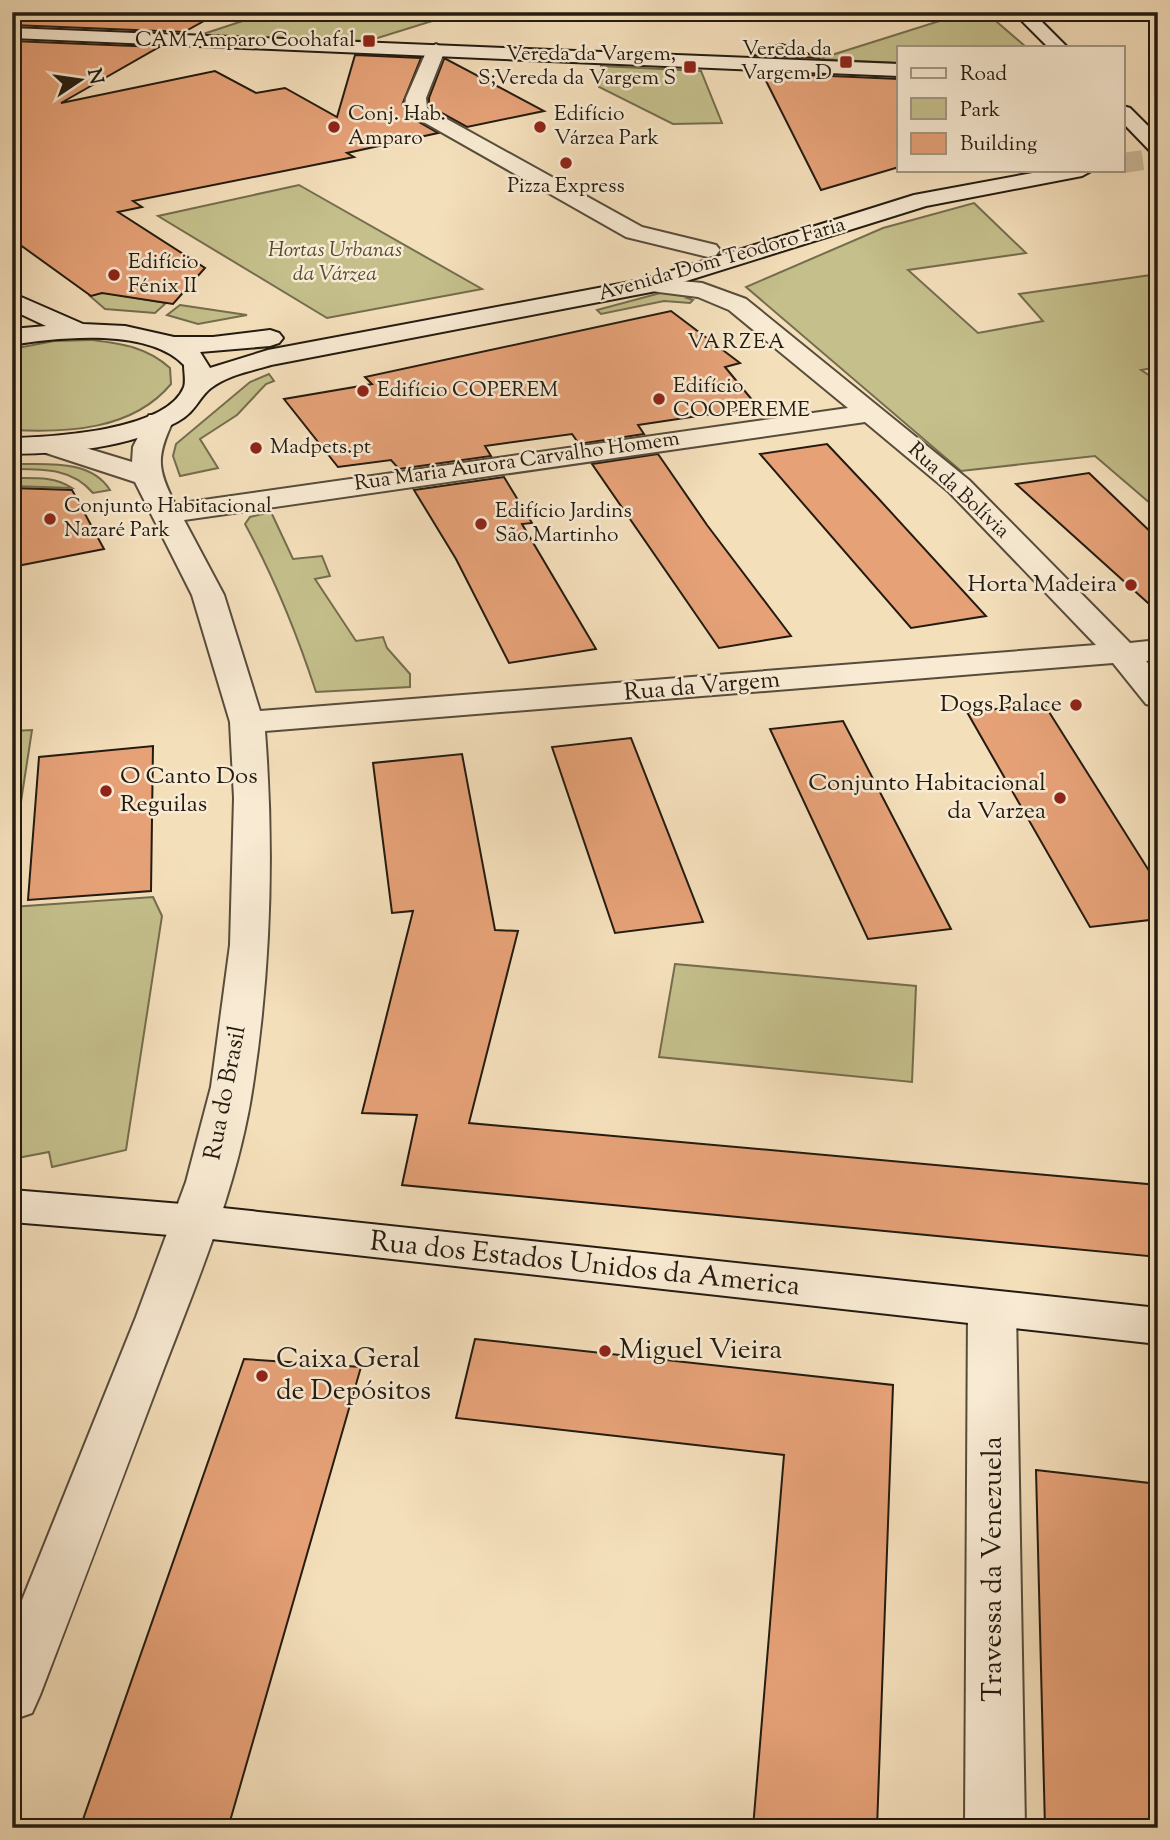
<svg xmlns="http://www.w3.org/2000/svg" width="1170" height="1840" viewBox="0 0 1170 1840" font-family="'Sorts Mill Goudy',serif">
	<style>
		.green { fill: #c4bf8b; stroke: #746d4e; stroke-width: 2 }
		.building { fill: #e6a177; stroke: #231b10; stroke-width: 2 }
		.lines { fill: none; stroke-linecap: round; stroke-linejoin: round }
		.secondary-tunnel { stroke: #cab899; stroke-width: 20; stroke-dasharray: 20 10; stroke-linecap: butt }
		.street-casing { stroke: #574c3b; stroke-width: 4 }
		.secondary-casing { stroke: #231b10; stroke-width: 4 }
		.street { fill: #f8ead3; fill-rule: evenodd }
		.secondary { fill: #f8ead3; fill-rule: evenodd }
		.poi-dot { fill: #8f2418; stroke: #f8ead3; stroke-width: 2.5 }
		.labels { text-anchor: middle; dominant-baseline: central; stroke-width: 5; stroke-linejoin: round; paint-order: stroke }
		.far-poi-label { font-size: 21px; fill: #231b10; stroke: #f8ead3; text-anchor: start }
		.far-park-label { font-size: 21px; font-style: italic; fill: #534c35; stroke: #f8ead3 }
		.far-street-label { font-size: 21px; fill: #231b10; stroke: #f8ead3 }
		.far-neighbourhood-label { font-size: 21px; letter-spacing: 2px; fill: #231b10; stroke: #f8ead3 }
		.poi-label { font-size: 24px; fill: #231b10; stroke: #f8ead3; text-anchor: end }
		.street-label { font-size: 24px; fill: #231b10; stroke: #f8ead3 }
		.near-street-label { font-size: 28px; fill: #231b10; stroke: #f8ead3 }
		.near-poi-label { font-size: 28px; fill: #231b10; stroke: #f8ead3; text-anchor: start }
	</style>
	<rect width="100%" height="100%" fill="#f4dfbb"/>
	<filter id="stains"><feTurbulence type="fractalNoise" baseFrequency=".00286" numOctaves="4"/><feColorMatrix values="0 0 0 0 .2 0 0 0 0 .09 0 0 0 0 .02 0 0 0 .5 -.17"/></filter>
	<radialGradient id="worn" r=".72"><stop offset=".6" stop-color="#630" stop-opacity="0"/><stop offset="1" stop-color="#630" stop-opacity=".3"/></radialGradient>
	<!-- green -->
	<g class="green">
		<path d="M270 12H461L368 41 197 36Z"/>
		<path d="M968 12H993L1001 20 997 22 1026 47H899V63L819 59Z"/>
		<path d="M601 66 701 71 722 123 673 124 599 87Z"/>
		<path d="M299 185 482 289 327 318 158 216Z"/>
		<path d="M974 203 1026 253 908 270 978 333 1043 321 1019 294 1158 274V367L1141 370 1158 381V510L1095 456 961 471 746 287 883 228Z"/>
		<path d="M104 292 106 293 166 303 155 313 105 309 90 296Z"/>
		<path d="M664 292 702 293 687 298 693 300 690 303 664 301 601 314 597 310Z"/>
		<path d="M180 305 247 315 198 324 167 315Z"/>
		<path d="M92 340C123 344 147 347 170 368L171 384C133 430 67 433 12 430V349L54 341Z"/>
		<path d="M269 374 274 381 266 384 237 415 200 439 218 468 180 476 173 456 176 444 250 382Z"/>
		<path d="M12 464C45 465 90 458 110 490L93 493C72 468 43 469 12 469Z"/>
		<path d="M12 478C34 478 54 476 72 488L12 486Z"/>
		<path d="M271 512 293 559 322 556 330 576 315 579 356 641 383 637 387 648 410 674V687L316 692C297 634 275 579 245 524L250 517Z"/>
		<path d="M32 730 12 860V731Z"/>
		<path d="M153 897 162 916 126 1150 52 1167 49 1152 12 1159V907Z"/>
		<path d="M675 964 916 986 912 1082 659 1057Z"/>
	</g>
	<!-- building -->
	<g class="building">
		<path d="M12 12H220L184 32 12 25Z"/>
		<path d="M12 41 159 47 61 103 215 71 256 93 285 88 337 117 355 55 421 58 402 105 412 118 438 133 347 153 354 157 133 201 142 207 118 212 205 268 173 304 102 293 91 296 12 239Z"/>
		<path d="M782 44 820 58 753 55 751 51Z"/>
		<path d="M444 59H446L544 111 467 127 429 106V98Z"/>
		<path d="M762 73 899 79V167L821 190Z"/>
		<path d="M671 311 740 363 725 367 758 407 638 425 644 434 579 444 572 434 485 446 491 456 399 469 391 460 338 467 284 399 372 384 365 377Z"/>
		<path d="M827 444 877 497 986 616 911 628 760 454Z"/>
		<path d="M658 454 707 525 791 636 719 648 592 464Z"/>
		<path d="M1089 473 1158 539V612L1016 484Z"/>
		<path d="M504 477 532 523 522 524 596 649 509 663 456 559 414 490Z"/>
		<path d="M12 488 72 490 104 549 12 567Z"/>
		<path d="M1044 704 1158 885V919L1090 927 967 712Z"/>
		<path d="M843 721 951 929 868 939 770 729Z"/>
		<path d="M631 738 703 922 615 933 552 747Z"/>
		<path d="M153 746 151 891 28 900 39 757Z"/>
		<path d="M462 754 495 930 518 931 469 1123 1158 1185V1257L402 1185 417 1115 362 1113 413 911 392 913 373 763Z"/>
		<path d="M475 1339 893 1385 877 1828H753L784 1455 456 1418Z"/>
		<path d="M244 1359 361 1367 228 1828H80Z"/>
		<path d="M1036 1470 1158 1484V1828H1045Z"/>
	</g>
	<g class="lines">
		<!-- secondary-tunnel -->
		<path class="secondary-tunnel" d="M1123 163 1158 158"/>
		<!-- street casing -->
		<g class="street-casing">
			<g id="street">
				<path d="M436 44 445 50 426 98 427 108 642 227 716 245 720 250 716 255 708 257 626 237 413 116 405 105 406 98 427 50Z"/>
				<path d="M651 278 702 283 746 299 969 480 1130 643 1158 640V660L1146 661 1158 675V707L1146 704 1113 663 265 731C274 849 271 967 253 1085 239 1182 199 1277 164 1368 123 1477 82 1586 40 1695L32 1713 12 1720V1625L136 1317 186 1182 211 1087 230 945 234 798 230 722 192 595 135 482 43 452 39 446 43 440 53 438 132 462 133 447 149 415H169L173 421C156 457 157 469 175 504L848 408 729 310 698 297 643 290 639 285 643 280ZM865 422 949 492 1096 645 260 711 224 595 184 520Z"/>
				<path d="M992 1291 1009 1296 1016 1309 1025 1828H965L968 1309 975 1296Z"/>
			</g>
		</g>
		<!-- secondary casing -->
		<g class="secondary-casing">
			<g id="secondary">
				<path d="M1013 12H1032L1067 47H1048Z"/>
				<path d="M12 28 899 64V76L12 38Z"/>
				<path d="M1123 106 1130 108 1158 136V154L1151 152 1123 123Z"/>
				<path d="M1049 170H1093L1082 176 926 206 651 292 271 365C251 371 228 375 211 388 199 397 196 412 177 422 128 448 66 453 12 454V438C52 437 167 431 184 387 186 381 184 372 184 365 148 328 61 337 12 345V329L46 326 12 310V293L83 324 125 326 174 337H213L270 330 279 333 283 338 279 343 270 346 200 352 210 368 268 350 646 279 914 195Z"/>
				<path d="M12 1190 194 1205 1158 1308V1344L194 1237 12 1222Z"/>
			</g>
		</g>
		<!-- street -->
		<use href="#street" class="street"/>
		<!-- secondary -->
		<use href="#secondary" class="secondary"/>
	</g>
	<!-- markers -->
	<g class="poi-dot">
		<rect x="362" y="34" width="14" height="14" rx="3.5"/>
		<rect x="839" y="55" width="14" height="14" rx="3.5"/>
		<rect x="683" y="60" width="14" height="14" rx="3.5"/>
		<circle cx="334" cy="127" r="7"/>
		<circle cx="540" cy="127" r="7"/>
		<circle cx="566" cy="163" r="7"/>
		<circle cx="114" cy="275" r="7"/>
		<circle cx="363" cy="391" r="7"/>
		<circle cx="659" cy="399" r="7"/>
		<circle cx="256" cy="448" r="7"/>
		<circle cx="50" cy="519" r="7"/>
		<circle cx="481" cy="524" r="7"/>
		<circle cx="1131" cy="585" r="7"/>
		<circle cx="1076" cy="705" r="7"/>
		<circle cx="106" cy="791" r="7"/>
		<circle cx="1060" cy="798" r="7"/>
		<circle cx="605" cy="1351" r="7"/>
		<circle cx="262" cy="1376" r="7"/>
	</g>
	<g class="labels">
		<!-- far-poi labels -->
		<g class="far-poi-label">
			<text x="355" y="41" text-anchor="end">CAM Amparo Coohafal</text>
			<text x="832" y="50" text-anchor="end">Vereda da<tspan x="832" dy="24">Vargem D</tspan></text>
			<text x="676" y="55" text-anchor="end">Vereda da Vargem,<tspan x="676" dy="24">S;Vereda da Vargem S</tspan></text>
			<text x="348" y="115">Conj. Hab.<tspan x="348" dy="24">Amparo</tspan></text>
			<text x="554" y="115">Edifício<tspan x="554" dy="24">Várzea Park</tspan></text>
			<text x="566" y="187" text-anchor="middle">Pizza Express</text>
			<text x="128" y="263">Edifício<tspan x="128" dy="24">Fénix II</tspan></text>
			<text x="673" y="387">Edifício<tspan x="673" dy="24">COOPEREME</tspan></text>
			<text x="377" y="391">Edifício COPEREM</text>
			<text x="270" y="448">Madpets.pt</text>
			<text x="64" y="507">Conjunto Habitacional<tspan x="64" dy="24">Nazaré Park</tspan></text>
			<text x="495" y="512">Edifício Jardins<tspan x="495" dy="24">São Martinho</tspan></text>
		</g>
		<!-- far-park labels -->
		<g class="far-park-label">
			<text x="335" y="251">Hortas Urbanas<tspan x="335" dy="24">da Várzea</tspan></text>
		</g>
		<!-- far-street labels -->
		<g class="far-street-label">
			<text transform="translate(722 260) rotate(-16)">Avenida Dom Teodoro Faria</text>
			<text transform="translate(517 462) rotate(-8)">Rua Maria Aurora Carvalho Homem</text>
			<text transform="translate(958 491) rotate(43)">Rua da Bolívia</text>
		</g>
		<!-- far-neighbourhood labels -->
		<g class="far-neighbourhood-label">
			<text x="737" y="343">VARZEA</text>
		</g>
		<!-- poi labels -->
		<g class="poi-label">
			<text x="1117" y="585">Horta Madeira</text>
			<text x="1062" y="705">Dogs Palace</text>
			<text x="120" y="777" text-anchor="start">O Canto Dos<tspan x="120" dy="28">Reguilas</tspan></text>
			<text x="1046" y="784">Conjunto Habitacional<tspan x="1046" dy="28">da Varzea</tspan></text>
		</g>
		<!-- street labels -->
		<g class="street-label">
			<text transform="translate(702 687) rotate(-5)">Rua da Vargem</text>
			<text transform="translate(226 1093) rotate(-79)">Rua do Brasil</text>
		</g>
		<!-- near-street labels -->
		<g class="near-street-label">
			<text transform="translate(585 1265) rotate(6)">Rua dos Estados Unidos da America</text>
			<text transform="translate(994 1569) rotate(-90)">Travessa da Venezuela</text>
		</g>
		<!-- near-poi labels -->
		<g class="near-poi-label">
			<text x="619" y="1351">Miguel Vieira</text>
			<text x="276" y="1360">Caixa Geral<tspan x="276" dy="32">de Depósitos</tspan></text>
		</g>
	</g>
	<!-- margin -->
	<rect width="1170" height="1840" fill="none" stroke="#f4dfbb" stroke-width="42"/>
	<rect x="14" y="14" width="1142" height="1812" fill="none" stroke="#231b10" stroke-width="3.5"/>
	<rect x="21" y="21" width="1128" height="1798" fill="none" stroke="#231b10" stroke-width="2"/>
	<!-- legend -->
	<rect x="897" y="46" width="228" height="126" fill="#f8ead3" stroke="#a39785" stroke-width="2"/>
	<rect x="911" y="68" width="35" height="10" fill="#f8ead3" stroke="#a39785" stroke-width="2"/>
	<text x="960" y="80" font-size="21" fill="#231b10">Road</text>
	<rect x="911" y="98" width="35" height="21" fill="#c4bf8b" stroke="#a39785" stroke-width="2"/>
	<text x="960" y="116" font-size="21" fill="#231b10">Park</text>
	<rect x="911" y="133" width="35" height="21" fill="#e6a177" stroke="#a39785" stroke-width="2"/>
	<text x="960" y="150" font-size="21" fill="#231b10">Building</text>
	<!-- north arrow -->
	<g transform="translate(80 80) rotate(77)" stroke="#f8ead3" stroke-width="5" paint-order="stroke">
	<path d="M0-5L12 26L0 18L-12 26Z" fill="#231b10"/>
	<text y="-10" font-size="19" font-weight="bold" text-anchor="middle" fill="#231b10">N</text>
	</g>
	<rect width="100%" height="100%" filter="url(#stains)"/>
	<rect width="100%" height="100%" fill="url(#worn)"/>
</svg>
